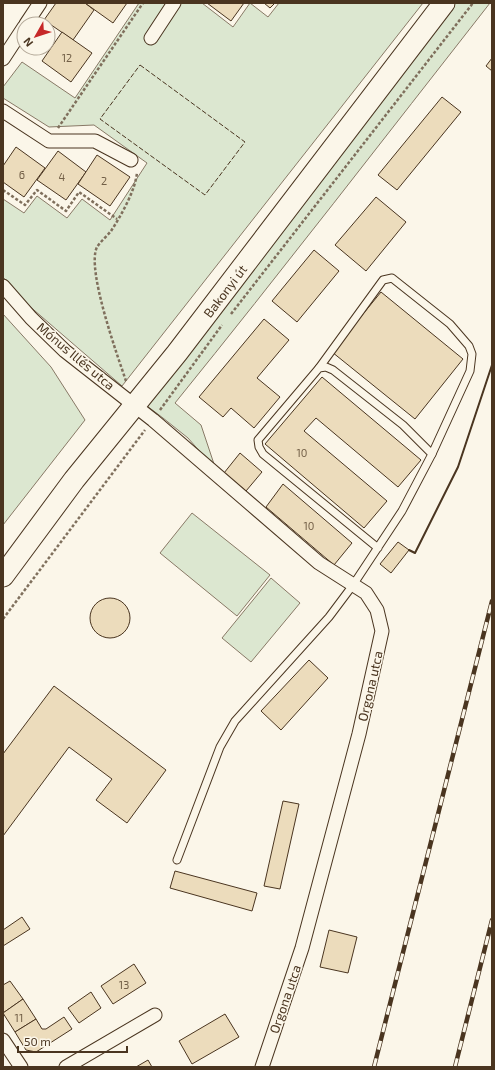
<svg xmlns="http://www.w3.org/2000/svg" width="495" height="1070" viewBox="0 0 495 1070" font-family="'Exo 2',sans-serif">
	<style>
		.green { fill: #dce7d0; stroke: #887966 }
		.building { fill: #ecdcbc; stroke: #4a3520 }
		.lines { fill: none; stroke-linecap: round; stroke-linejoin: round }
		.service-casing { stroke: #4a3520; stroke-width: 9 }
		.minor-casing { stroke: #4a3520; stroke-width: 15 }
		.primary-casing { stroke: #4a3520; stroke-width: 23 }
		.path { stroke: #7f6f5c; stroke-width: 2.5; stroke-dasharray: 3 2; stroke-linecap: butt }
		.service { stroke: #fbf6e9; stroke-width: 7 }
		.minor { stroke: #fbf6e9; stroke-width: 13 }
		.primary { stroke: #fbf6e9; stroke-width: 21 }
		.rail-casing { stroke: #4a3520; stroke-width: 4.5 }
		.rail { stroke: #fbf6e9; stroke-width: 3; stroke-dasharray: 9; stroke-linecap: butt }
		.fence { stroke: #4a3520; stroke-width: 1; stroke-dasharray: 5 2; stroke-linecap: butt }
		.wall { stroke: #4a3520; stroke-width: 2 }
		.labels { text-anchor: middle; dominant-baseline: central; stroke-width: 3; stroke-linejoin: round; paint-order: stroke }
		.number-label { font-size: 11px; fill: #725f47 }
		.street-label { font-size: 13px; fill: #4a3520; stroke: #fbf6e9 }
	</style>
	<rect width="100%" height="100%" fill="#fbf6e9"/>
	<!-- green -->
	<g class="green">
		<path d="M139 3H202L233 27 250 3 268 17 279 3H423L122 386 20 298 3 277V199L24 213 37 196 67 218 82 199 110 220 147 163 94 125 49 127 3 98V87L22 62 75 98Z"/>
		<path d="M444 3H490C385 137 282 271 175 403L201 425 216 470 188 438 163 418 143 403Z"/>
		<path d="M3 314 51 367 85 420 3 525Z"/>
		<path d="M192 513 270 575 237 616 160 553Z"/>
		<path d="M271 578 300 603 251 662 222 638Z"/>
	</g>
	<!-- building -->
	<g class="building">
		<path d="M56 3H85L94 10 73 40 44 20Z"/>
		<path d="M85 3H127L113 23Z"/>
		<path d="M207 3H244L231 21Z"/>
		<path d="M264 3H275L270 8Z"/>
		<path d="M62 32 92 53 71 82 42 61Z"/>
		<path d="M492 58V71L486 66Z"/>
		<path d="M442 97 461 112 397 190 378 175Z"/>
		<path d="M16 147 45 168 24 197 3 182V166Z"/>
		<path d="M58 151 86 172 66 200 37 180Z"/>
		<path d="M97 155 130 177 110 206 78 184Z"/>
		<path d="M376 197 406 222 366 271 335 245Z"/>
		<path d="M314 250 339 271 297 322 272 301Z"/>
		<path d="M381 292 463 359 415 419 332 352Z"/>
		<path d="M264 319 289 340 257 378 280 397 254 428 231 408 223 417 199 397Z"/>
		<path d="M322 377 421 460 398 487 316 418 304 431 387 501 364 528 265 444Z"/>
		<path d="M240 453 262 472 246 491 224 473Z"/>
		<path d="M283 484 352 543 334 565 266 507Z"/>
		<path d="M398 542 409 550 391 573 380 564Z"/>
		<circle cx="110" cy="618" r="20"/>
		<path d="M309 660 328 678 281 730 261 711Z"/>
		<path d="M54 686 166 770 127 823 96 800 112 779 69 747 3 836V754Z"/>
		<path d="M283 801 299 804 280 889 264 886Z"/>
		<path d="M175 871 257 893 252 911 170 888Z"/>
		<path d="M22 917 30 929 3 946V930Z"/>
		<path d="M329 930 357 937 348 973 320 967Z"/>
		<path d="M134 964 146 983 113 1004 101 986Z"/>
		<path d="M10 981 23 999 3 1013V985Z"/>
		<path d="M91 992 101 1008 79 1023 68 1008Z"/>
		<path d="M23 999 36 1019 15 1032 3 1013Z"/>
		<path d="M225 1014 239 1037 192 1064 179 1041Z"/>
		<path d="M64 1017 72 1029 36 1052 26 1050 15 1032 36 1019 42 1029H46Z"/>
		<path d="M148 1060 152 1067H136Z"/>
	</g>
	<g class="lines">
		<!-- service casing -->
		<g class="service-casing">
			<g id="service">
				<path d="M319 368 383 280 392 278 450 324 469 346 472 354 470 371 432 454"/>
				<path d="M177 860 220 747 235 721 329 617 353 585 402 511 432 454 403 425 333 370 326 367 319 368 258 440 259 447 263 454 378 548"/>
			</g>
		</g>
		<!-- minor casing -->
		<g class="minor-casing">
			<g id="minor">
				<path d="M26 24 40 3"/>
				<path d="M151 38 174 3"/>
				<path d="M3 59 24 27"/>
				<path d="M3 111 49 141H95L131 160"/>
				<path d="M3 286 31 318 65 351 153 420 319 563 366 593 377 610 382 631 359 734 302 948 262 1067"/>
				<path d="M3 1040 21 1067"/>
				<path d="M66 1067 155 1015"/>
			</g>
		</g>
		<!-- primary casing -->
		<g class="primary-casing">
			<path id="primary" d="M3 576 74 480 177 353 444 3"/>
		</g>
		<!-- path -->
		<g class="path">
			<path d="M58 128 143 3"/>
			<path d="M3 190 25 205 37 190 66 211 79 192 117 219"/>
			<path d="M231 314 473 3"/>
			<path d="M126 381C118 357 86 269 97 247 101 241 107 236 111 231 121 216 136 189 137 172"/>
			<path d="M160 410 222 325"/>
			<path d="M3 619 145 430"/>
		</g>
		<!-- service -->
		<use href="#service" class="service"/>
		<!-- minor -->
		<use href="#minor" class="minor"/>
		<!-- primary -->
		<use href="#primary" class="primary"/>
		<!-- rail casing -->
		<g class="rail-casing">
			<g id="rail">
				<path d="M374 1067 492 601"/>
				<path d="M455 1067 492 920"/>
			</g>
		</g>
		<!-- rail -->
		<use href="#rail" class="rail"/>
		<!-- fence -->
		<path class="fence" d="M140 65 245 142 205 195 100 119Z"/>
		<!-- wall -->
		<path class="wall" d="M409 550 415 553 458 467 492 365"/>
	</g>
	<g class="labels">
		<!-- number labels -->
		<g class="number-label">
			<text x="67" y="57">12</text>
			<text x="22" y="174">6</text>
			<text x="62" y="176">4</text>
			<text x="104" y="180">2</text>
			<text x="302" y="452">10</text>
			<text x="309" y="525">10</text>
			<text x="124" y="984">13</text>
			<text x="19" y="1017">11</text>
		</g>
		<!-- street labels -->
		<g class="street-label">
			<text transform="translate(225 291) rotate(-53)">Bakonyi út</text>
			<text transform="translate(76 356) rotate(40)">Mónus Illés utca</text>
			<text transform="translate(370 686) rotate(-77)">Orgona utca</text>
			<text transform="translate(285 999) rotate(-71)">Orgona utca</text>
		</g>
	</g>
	<!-- border -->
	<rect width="495" height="1070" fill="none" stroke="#4a3520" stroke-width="8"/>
	<!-- north arrow -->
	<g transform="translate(36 36) rotate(231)"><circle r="19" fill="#fbf6e9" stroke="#b4a999"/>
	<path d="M0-3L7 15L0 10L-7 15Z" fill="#c62828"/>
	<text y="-6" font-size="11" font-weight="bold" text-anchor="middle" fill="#4a3520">N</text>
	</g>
	<!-- scale -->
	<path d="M18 1046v6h109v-6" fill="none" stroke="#4a3520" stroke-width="2"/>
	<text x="24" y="1046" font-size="12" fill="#4a3520" stroke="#fbf6e9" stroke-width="3" paint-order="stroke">50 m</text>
</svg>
